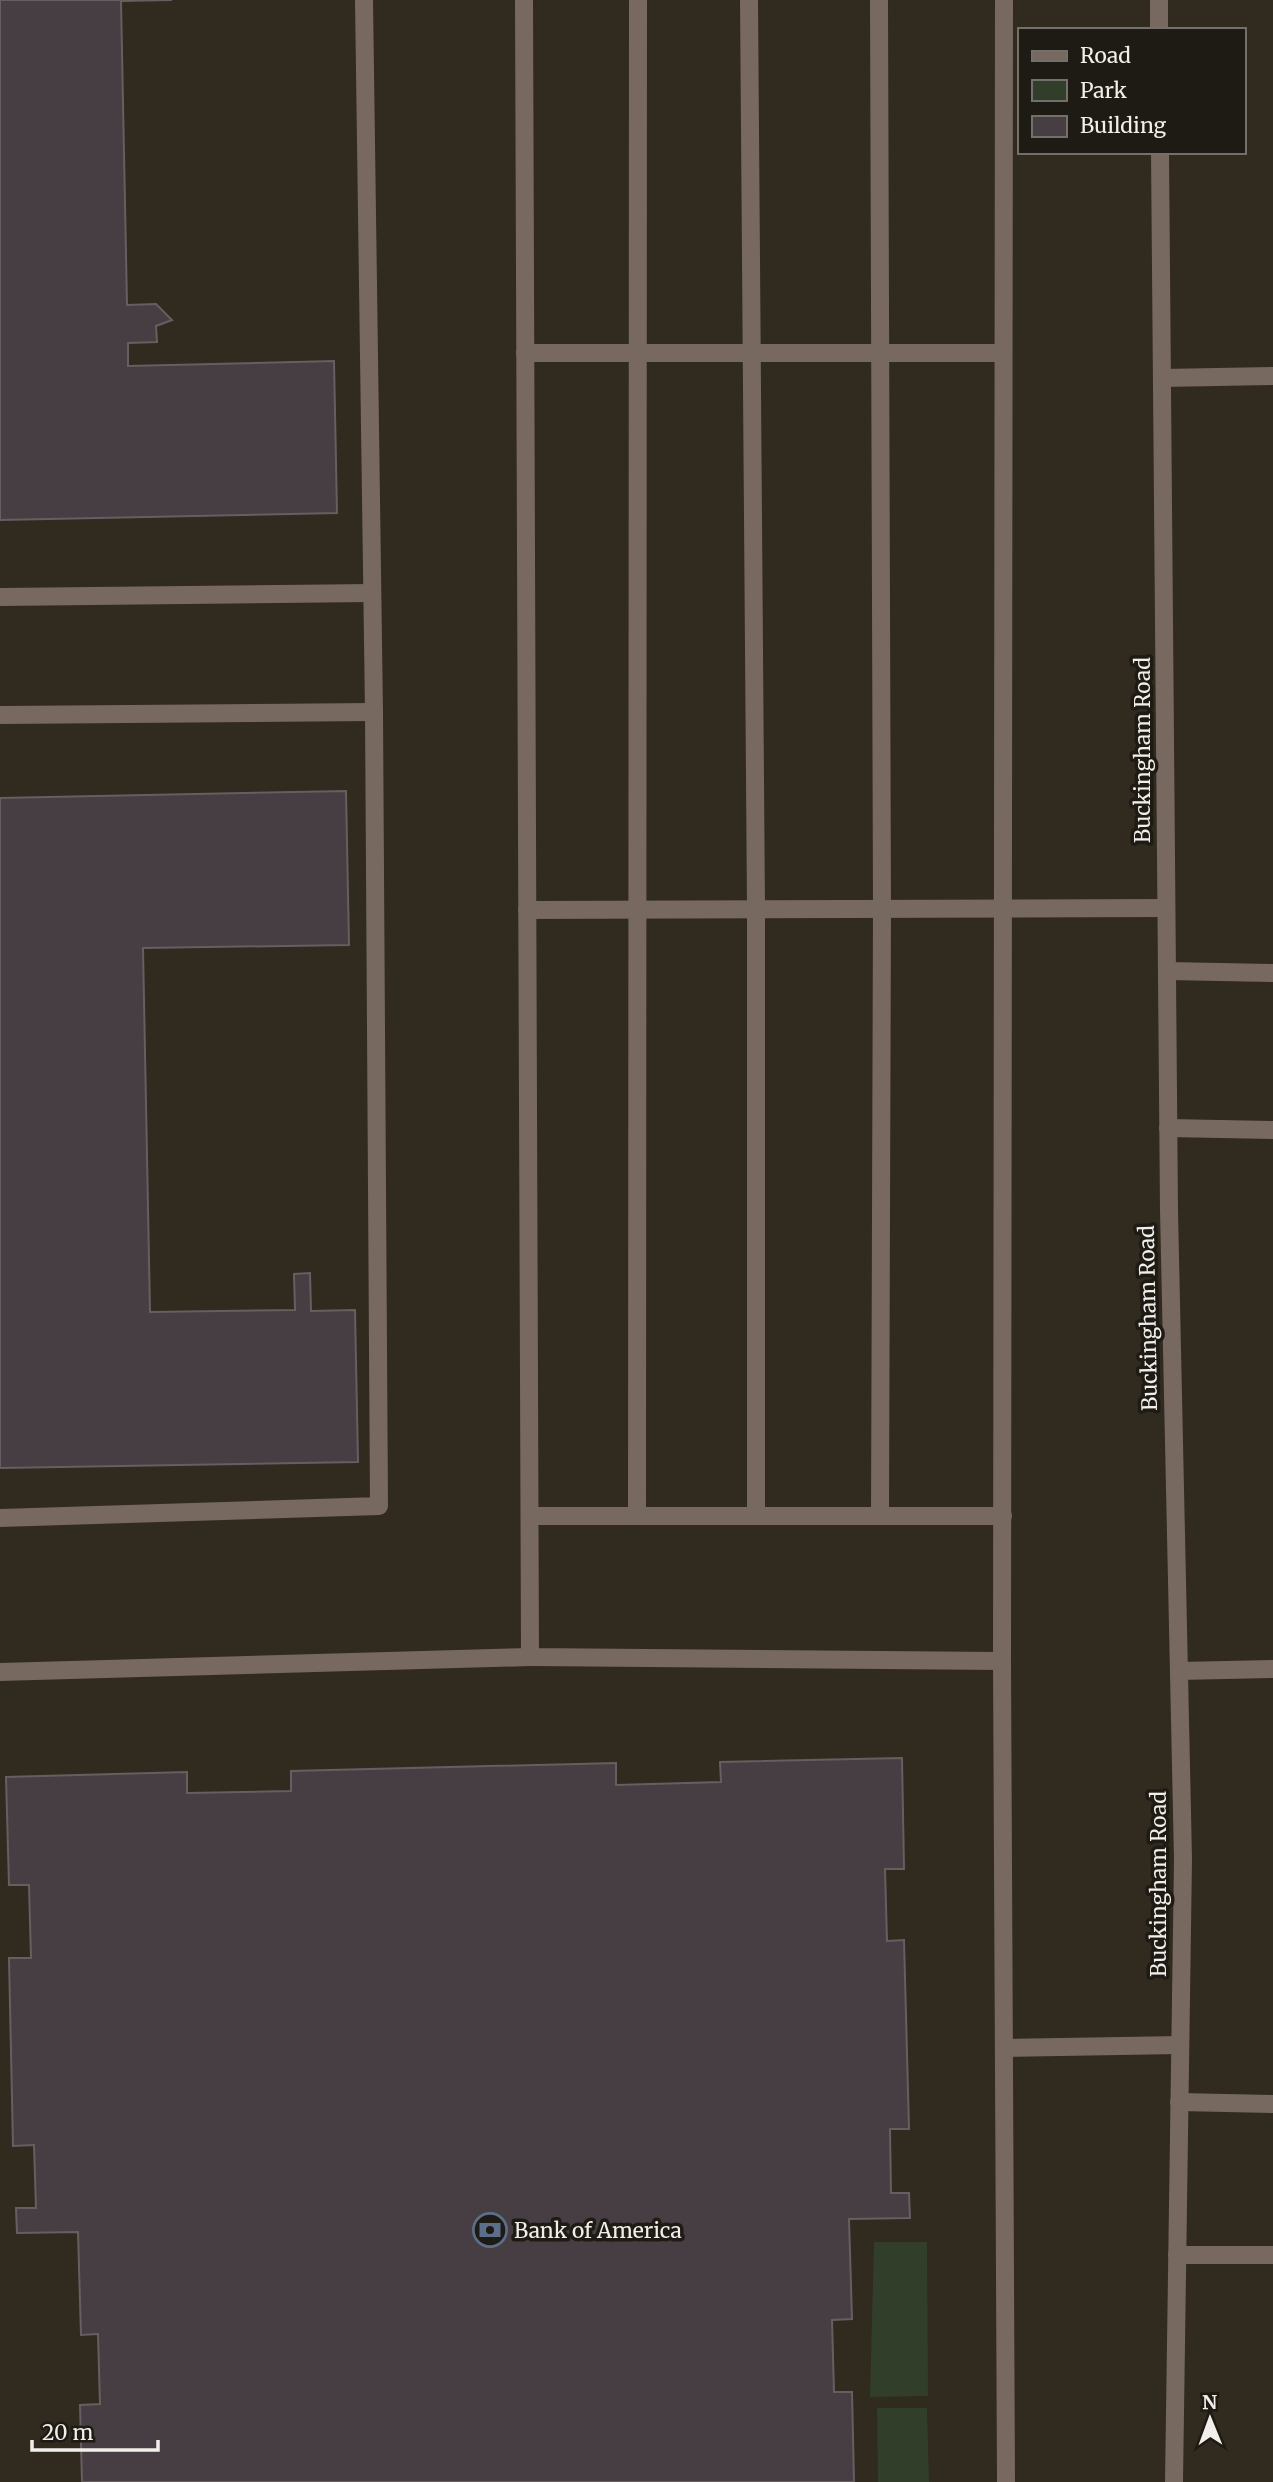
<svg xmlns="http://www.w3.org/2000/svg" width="1273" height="2482" viewBox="0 0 1273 2482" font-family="Merriweather,serif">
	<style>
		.built { fill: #312a1e; fill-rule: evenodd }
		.green { fill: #313e2a }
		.building { fill: #463e42; stroke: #675e62; stroke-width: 2 }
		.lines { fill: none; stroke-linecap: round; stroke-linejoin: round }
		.minor { stroke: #77695f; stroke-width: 18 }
		.labels { text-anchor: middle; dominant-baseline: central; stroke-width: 7; stroke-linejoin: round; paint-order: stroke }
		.street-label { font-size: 21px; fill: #f2efeb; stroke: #1e1a14 }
		.poi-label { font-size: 21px; fill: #f2efeb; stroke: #1e1a14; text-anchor: start }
	</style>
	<rect width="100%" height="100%" fill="#28241e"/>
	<!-- built -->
	<path class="built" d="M0 0H1273V2482H0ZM1019 30H1243V152H1019Z"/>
	<!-- green -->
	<g class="green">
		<path d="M874 2242H927L928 2396 870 2397Z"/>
		<path d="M877 2408H927L929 2482H878Z"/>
	</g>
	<!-- building -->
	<g class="building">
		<path d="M0 0H172L121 1 127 305 156 304 172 320 156 326 157 342 128 343V366L334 361 337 513 0 520Z"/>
		<path d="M346 791 349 945 143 948 150 1312 295 1310 294 1274 310 1273 311 1311 355 1310 358 1462 0 1468V798Z"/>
		<path d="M902 1758 904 1869H885L887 1941 904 1940 909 2129H890L891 2193H909L910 2218 849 2219 852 2319 832 2320 834 2392H852L854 2482H82L80 2405 100 2404 98 2334 81 2335 78 2232 17 2233 16 2208H36L34 2145 13 2146 9 1958H31L29 1885H9L6 1777 187 1772V1793L291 1791V1771L616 1763V1785L721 1782 720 1762Z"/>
	</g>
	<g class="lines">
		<!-- minor -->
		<g class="minor">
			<path d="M524 0 530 1657 1002 1661 1006 2482"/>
			<path d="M749 0 756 908V1516"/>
			<path d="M879 0 882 908 880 1516"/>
			<path d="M1159 0V30"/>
			<path d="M1160 152 1169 1210 1183 1859 1174 2482"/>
			<path d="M525 353H1003"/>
			<path d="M1162 378 1273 376"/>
			<path d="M0 597 372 593"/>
			<path d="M0 715 374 712"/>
			<path d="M527 910 1166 908"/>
			<path d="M1167 971 1273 973"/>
			<path d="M1168 1128 1273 1130"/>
			<path d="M530 1516H1003"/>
			<path d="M637 1516 638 0"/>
			<path d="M0 1518 379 1506 374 712 364 0"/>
			<path d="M1002 1661 1004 0"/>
			<path d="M1179 1671 1273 1669"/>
			<path d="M0 1672 530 1657"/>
			<path d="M1004 2048 1180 2045"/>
			<path d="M1179 2102 1273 2104"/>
			<path d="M1177 2255H1273"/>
		</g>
	</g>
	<!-- icons -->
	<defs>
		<g id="bank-ring" transform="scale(1.75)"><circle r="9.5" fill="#1e1a14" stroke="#5c6f8a" stroke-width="1.5"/><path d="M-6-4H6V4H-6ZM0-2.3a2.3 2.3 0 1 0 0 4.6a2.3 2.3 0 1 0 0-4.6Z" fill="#5c6f8a"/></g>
	</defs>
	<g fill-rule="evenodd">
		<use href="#bank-ring" x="490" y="2230"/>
	</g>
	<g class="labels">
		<!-- street labels -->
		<g class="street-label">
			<text transform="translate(1142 750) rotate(-90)">Buckingham Road</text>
			<text transform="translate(1148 1318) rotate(-91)">Buckingham Road</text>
			<text transform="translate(1158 1884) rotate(-90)">Buckingham Road</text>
		</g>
		<!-- poi labels -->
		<g class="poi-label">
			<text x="514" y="2230">Bank of America</text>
		</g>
	</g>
	<!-- legend -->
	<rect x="1018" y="28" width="228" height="126" fill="#1e1a14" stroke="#736f6a" stroke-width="2"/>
	<rect x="1032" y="51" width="35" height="10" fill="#77695f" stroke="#736f6a" stroke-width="2"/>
	<text x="1080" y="63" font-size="21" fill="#f2efeb">Road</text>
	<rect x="1032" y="80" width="35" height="21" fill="#313e2a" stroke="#736f6a" stroke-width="2"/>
	<text x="1080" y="98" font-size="21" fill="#f2efeb">Park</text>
	<rect x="1032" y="116" width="35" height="21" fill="#463e42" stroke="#736f6a" stroke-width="2"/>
	<text x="1080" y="133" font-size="21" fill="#f2efeb">Building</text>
	<!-- north arrow -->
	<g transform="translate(1210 2419) rotate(359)" stroke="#1e1a14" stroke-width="5" paint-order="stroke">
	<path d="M0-5L12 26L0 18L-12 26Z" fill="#f2efeb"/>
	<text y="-10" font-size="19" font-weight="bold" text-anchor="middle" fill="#f2efeb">N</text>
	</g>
	<!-- scale -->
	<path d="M32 2440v10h126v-10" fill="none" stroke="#f2efeb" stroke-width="3.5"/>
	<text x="42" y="2440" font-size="21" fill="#f2efeb" stroke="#1e1a14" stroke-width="5" paint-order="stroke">20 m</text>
</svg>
